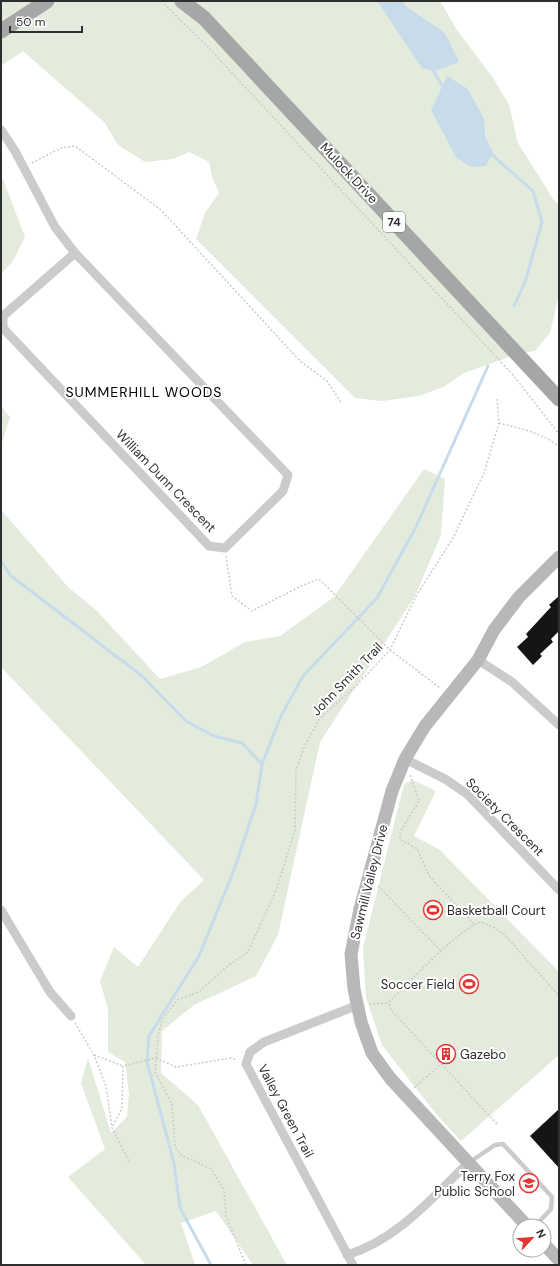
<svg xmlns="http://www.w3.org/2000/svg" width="560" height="1266" viewBox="0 0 560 1266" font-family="'DM Sans',sans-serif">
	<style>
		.green { fill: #e3ebdc }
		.water { fill: #c8dbeb }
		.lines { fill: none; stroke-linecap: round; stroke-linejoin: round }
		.stream { stroke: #c8dbeb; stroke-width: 3 }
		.building { fill: #151515 }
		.path { stroke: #cbcbcb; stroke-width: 1.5; stroke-dasharray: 2 2; stroke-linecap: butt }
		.lane { stroke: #cbcbcb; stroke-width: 4.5 }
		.street { stroke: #cbcbcb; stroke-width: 9 }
		.secondary { stroke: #b8b8b8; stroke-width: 13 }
		.primary { stroke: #a6a6a6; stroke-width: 15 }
		.labels { text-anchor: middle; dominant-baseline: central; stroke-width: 4; stroke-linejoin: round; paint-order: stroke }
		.shield { fill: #fff; stroke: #6d6d6d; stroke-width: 1 }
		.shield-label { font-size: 12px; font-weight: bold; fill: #2e2e2e }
		.street-label { font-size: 13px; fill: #2e2e2e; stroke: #fff }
		.poi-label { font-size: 13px; fill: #2e2e2e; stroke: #fff; text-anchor: start }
		.neighbourhood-label { font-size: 14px; letter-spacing: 1px; fill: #000; stroke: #fff }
	</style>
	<rect width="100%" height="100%" fill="#fff"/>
	<!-- green -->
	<g class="green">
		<path d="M1 1H440L457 30 493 78 509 105 518 143 553 199 559 205V294L550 333 535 351 521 353 464 373 443 387 419 396 382 401 355 398 196 239 205 213 219 193 212 177 209 162 189 152 173 159 145 162 118 145 104 122 23 51 1 66Z"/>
		<path d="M1 174 25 237 13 261 1 274Z"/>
		<path d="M1 406 10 417 1 446Z"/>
		<path d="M424 469 445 479 441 535 415 596 320 742 278 935 256 976 194 1005 162 1031 161 1073 198 1105 287 1265H253L216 1211 181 1223 195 1265H146L68 1177 105 1149 81 1083 88 1058 111 1133 127 1117 129 1094 125 1062 108 1052V1009L100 981 114 947 138 967 181 901 204 880 1 667V500L2 511 69 588 97 611 160 679 201 667 245 642 280 636 334 597Z"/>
		<path d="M413 780 436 791 414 836 440 850 559 972V1055L461 1141 437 1115 382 1045 366 997 363 948 404 784Z"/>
	</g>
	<!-- water -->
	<g class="water">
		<path d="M377 1H403L407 7 445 33 459 62 435 71 422 68Z"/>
		<path d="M447 76 468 89 484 119 485 136 493 152 486 166 471 167 456 157 431 110Z"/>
	</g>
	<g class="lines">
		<!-- stream -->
		<g class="stream">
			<path d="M432 68 444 89"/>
			<path d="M490 153 533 191 542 222 525 282 514 306"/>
			<path d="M1 561 10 575 142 676 186 721 214 736 242 743 262 764"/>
			<path d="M211 1265 180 1208 174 1163 147 1062 149 1036 199 956 234 870 256 804 262 764 281 716 303 676 377 598 416 527 488 366"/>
		</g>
	</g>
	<!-- building -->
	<g class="building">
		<path d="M559 596V631L551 639 553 642 540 654 542 656 533 665 517 647 528 637 526 634 551 607 549 605Z"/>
		<path d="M446 1047 453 1055 445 1061 438 1053Z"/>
		<path d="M559 1109V1168L530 1136Z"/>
	</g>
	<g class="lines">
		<!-- path -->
		<g class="path">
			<path d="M161 1 206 45 463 321 513 375 559 434"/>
			<path d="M32 163 61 148 75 146 161 210 300 361 327 381 342 404"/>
			<path d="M499 423C520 429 542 432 559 447"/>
			<path d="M226 556 232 596 252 611 301 586 319 579 390 650 440 688"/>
			<path d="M410 775 419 801 400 832V839L417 849 430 877 474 924"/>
			<path d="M378 886 442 952"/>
			<path d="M369 1004 388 1003C408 984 458 929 481 922L495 928 505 935 559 996"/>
			<path d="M389 1004 391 1010 497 1124"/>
			<path d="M75 1023 94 1055 106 1086 112 1128 130 1163"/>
			<path d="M94 1055 123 1066"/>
			<path d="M156 1058 176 1067 231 1058 237 1060"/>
			<path d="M414 1088 441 1064"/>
			<path d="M113 1126 122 1108 123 1066 156 1058"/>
			<path d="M246 1265 226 1216 224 1190 211 1169 181 1155 175 1147 172 1104 155 1072 158 1037 162 1020 177 1000 199 992 225 968 248 952 277 888 295 830 296 770 305 745 320 718 355 687 390 650 416 596 453 538 484 473 499 423 497 399"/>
		</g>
		<!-- lane -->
		<path class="lane" d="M470 1162 495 1145 503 1144 552 1197 551 1209 535 1226"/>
		<!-- street -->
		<g class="street">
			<path d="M1 130 15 151 55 227 75 253 288 475 283 491 225 548 209 546 3 328V316L75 253"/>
			<path d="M478 660 512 682 559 725"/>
			<path d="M405 759 445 779 467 794 559 890"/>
			<path d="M1 910 50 992 71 1016"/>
			<path d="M347 1255C397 1240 432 1198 468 1163"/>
			<path d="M353 1265 246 1064 250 1052 264 1042 358 1005"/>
		</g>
		<!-- secondary -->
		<g class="secondary">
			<path d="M527 1226 390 1078 372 1053 361 1022 354 989 351 954 360 909 392 791 405 759 425 726 478 660 494 630 519 597 559 557"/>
			<path d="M544 1244 559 1260"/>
		</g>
		<!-- primary -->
		<g class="primary">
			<path d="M182 1 204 18 559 399"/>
			<path d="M1 31 47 1"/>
		</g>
	</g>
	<!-- icons -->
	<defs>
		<g id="stadium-ring" transform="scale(1)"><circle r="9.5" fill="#fff" stroke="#e23533" stroke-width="1.5"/><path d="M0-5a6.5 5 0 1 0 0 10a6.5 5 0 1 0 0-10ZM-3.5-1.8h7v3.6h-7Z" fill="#e23533"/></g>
		<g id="building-ring" transform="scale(1)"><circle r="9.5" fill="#fff" stroke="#e23533" stroke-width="1.5"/><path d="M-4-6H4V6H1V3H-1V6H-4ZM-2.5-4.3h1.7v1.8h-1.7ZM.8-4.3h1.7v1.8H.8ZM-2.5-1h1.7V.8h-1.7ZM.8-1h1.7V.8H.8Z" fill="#e23533"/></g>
		<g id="school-ring" transform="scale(1)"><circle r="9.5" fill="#fff" stroke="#e23533" stroke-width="1.5"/><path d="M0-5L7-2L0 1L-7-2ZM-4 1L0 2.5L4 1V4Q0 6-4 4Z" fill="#e23533"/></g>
	</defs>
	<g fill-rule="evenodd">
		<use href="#stadium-ring" x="433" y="910"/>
		<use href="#stadium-ring" x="469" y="984"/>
		<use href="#building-ring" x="446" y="1054"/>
		<use href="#school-ring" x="529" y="1183"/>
	</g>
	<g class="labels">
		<!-- shield labels -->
		<rect class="shield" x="383" y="212" width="22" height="20" rx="3"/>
		<g class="shield-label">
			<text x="394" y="222">74</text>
		</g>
		<!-- street labels -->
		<g class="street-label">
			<text transform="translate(349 173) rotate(47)">Mulock Drive</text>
			<text transform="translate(166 481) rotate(46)">William Dunn Crescent</text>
			<text transform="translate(347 679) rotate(-46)">John Smith Trail</text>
			<text transform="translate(505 817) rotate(45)">Society Crescent</text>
			<text transform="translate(369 882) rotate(-76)">Sawmill Valley Drive</text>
			<text transform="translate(286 1111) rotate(62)">Valley Green Trail</text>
		</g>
		<!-- poi labels -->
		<g class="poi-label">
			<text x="447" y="910">Basketball Court</text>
			<text x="455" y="984" text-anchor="end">Soccer Field</text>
			<text x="460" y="1054">Gazebo</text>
			<text x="515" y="1176" text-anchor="end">Terry Fox<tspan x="515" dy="15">Public School</tspan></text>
		</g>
		<!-- neighbourhood labels -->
		<g class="neighbourhood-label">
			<text x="144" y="392">SUMMERHILL WOODS</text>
		</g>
	</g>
	<!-- border -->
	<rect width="560" height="1266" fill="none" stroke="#2e2e2e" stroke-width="4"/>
	<!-- north arrow -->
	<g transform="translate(532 1238) rotate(64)"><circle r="19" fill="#ffffff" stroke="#ababab"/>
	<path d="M0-3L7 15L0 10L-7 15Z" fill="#e23533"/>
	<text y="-6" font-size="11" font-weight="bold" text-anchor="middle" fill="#2e2e2e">N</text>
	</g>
	<!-- scale -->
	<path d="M10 26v6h72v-6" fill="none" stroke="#2e2e2e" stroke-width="2"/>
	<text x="16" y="26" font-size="12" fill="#2e2e2e" stroke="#ffffff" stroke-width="3" paint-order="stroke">50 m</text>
</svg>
